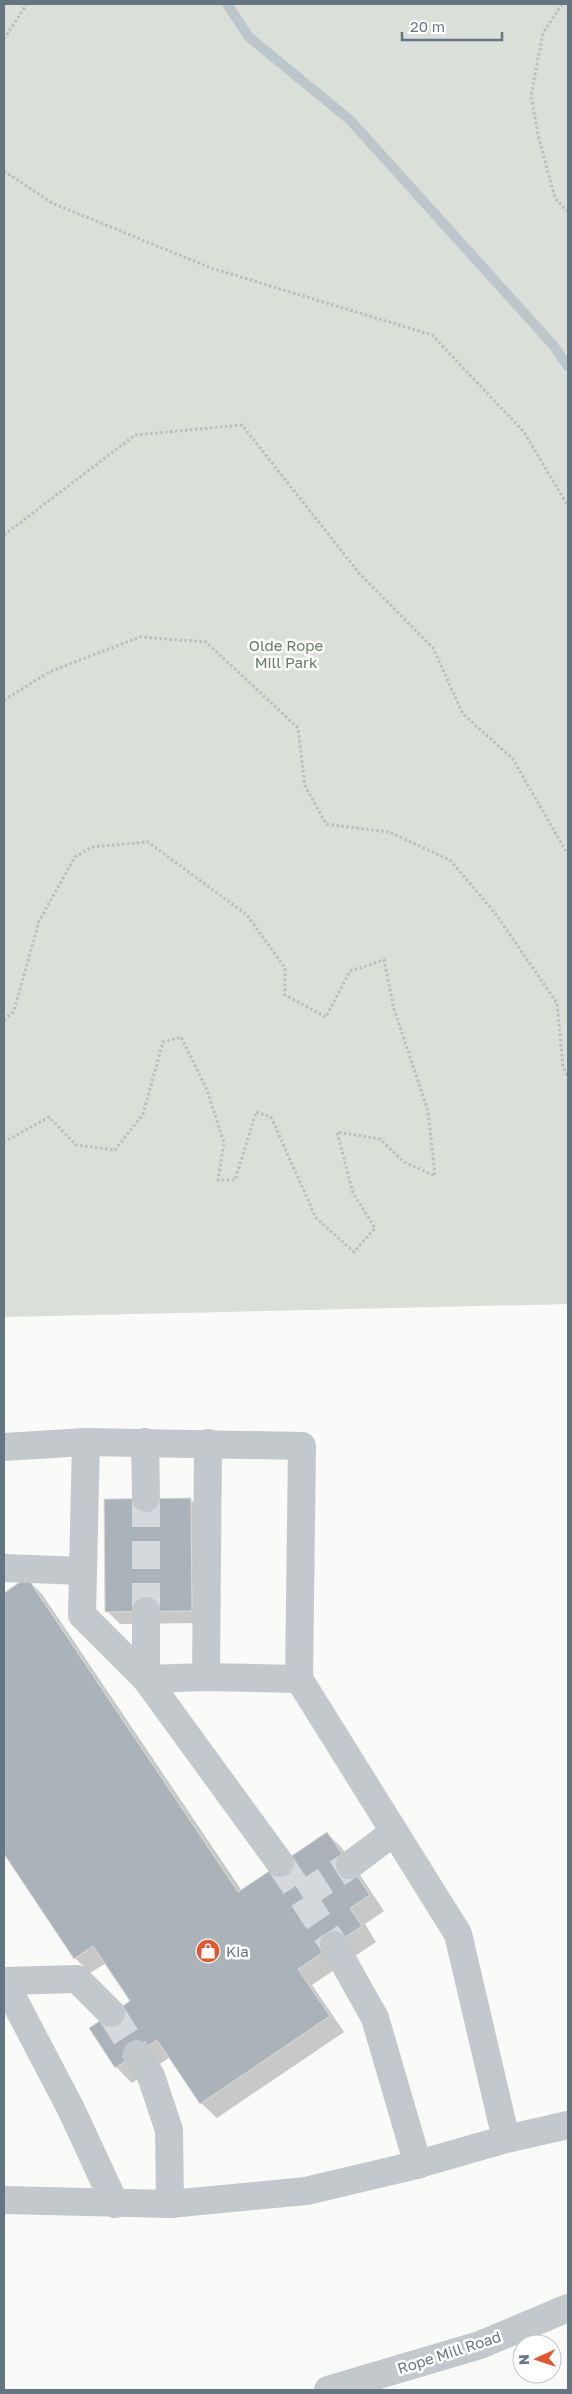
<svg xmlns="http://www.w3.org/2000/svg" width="572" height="2394" viewBox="0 0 572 2394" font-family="'Golos Text',sans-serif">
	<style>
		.green { fill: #dadfd7 }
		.shadow { fill: #0003 }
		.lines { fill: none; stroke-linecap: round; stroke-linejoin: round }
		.stream { stroke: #bbc7cb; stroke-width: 10 }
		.building { fill: #aab3b9; stroke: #dcdcda }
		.minor-tunnel { stroke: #d5d9db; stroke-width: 28; stroke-dasharray: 28 14; stroke-linecap: butt }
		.path { stroke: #bbbfc2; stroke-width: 3; stroke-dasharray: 2.5 2.5; stroke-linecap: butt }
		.minor { stroke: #c3c8cc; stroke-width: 28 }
		.labels { text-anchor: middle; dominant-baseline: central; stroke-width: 5; stroke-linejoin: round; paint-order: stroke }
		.park-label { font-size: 15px; fill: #687a64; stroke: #fff }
		.poi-label { font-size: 15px; fill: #657683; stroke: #fff; text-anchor: start }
		.street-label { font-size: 15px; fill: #657683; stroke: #fff }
	</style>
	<rect width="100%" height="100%" fill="#fafaf8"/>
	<!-- green -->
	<path class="green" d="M4 4H568V1304L4 1317Z"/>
	<!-- shadow -->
	<g class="shadow">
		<path d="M190 1499 203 1512 204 1623 120 1624 107 1611Z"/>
		<path d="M27 1579 42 1594 242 1891 327 1833 342 1848 384 1911 365 1924 376 1942 312 1985 344 2032 217 2118 201 2103 170 2057 132 2083 116 2067 90 2029 131 2001 106 1963 90 1973 75 1958 4 1852V1595Z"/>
	</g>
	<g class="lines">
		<!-- stream -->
		<path class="stream" d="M227 4 249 37 350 120 553 345 568 366"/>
	</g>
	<!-- building -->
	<g class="building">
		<path d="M191 1498 192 1611 105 1612 104 1499Z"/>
		<path d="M27 1577 238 1892 327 1832 370 1895 350 1908 362 1926 298 1969 330 2016 200 2104 157 2040 115 2068 89 2028 130 2001 93 1946 74 1959 4 1854V1593Z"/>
	</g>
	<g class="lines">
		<!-- minor-tunnel -->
		<g class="minor-tunnel">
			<path d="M146 1611V1498"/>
			<path d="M280 1863 334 1945"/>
			<path d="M302 1896 350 1865"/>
			<path d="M111 2013 137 2054"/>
		</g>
		<!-- path -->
		<g class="path">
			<path d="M562 4 543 33 531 96 539 139 555 198 568 212"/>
			<path d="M4 39 27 4"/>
			<path d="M4 171 52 203 211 268 432 335 524 432 568 506"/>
			<path d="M4 535 135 435 242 425 359 573 433 648 463 714 513 759 568 855"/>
			<path d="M4 700 49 672 140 637 206 642 298 728 305 786 326 824 389 832 450 860 495 913 557 1003 563 1067 568 1077"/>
			<path d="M4 1020 14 1011 39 921 75 857 92 847 148 842 247 915 285 968V995L326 1017 350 971 384 960 394 1009 428 1111 435 1176 404 1162 380 1139 337 1132 353 1193 375 1228 354 1252 316 1218 271 1117 256 1112 235 1180H218L224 1143 207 1090 181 1037 163 1042 143 1114 115 1150 76 1145 49 1117 4 1142"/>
		</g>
		<!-- minor -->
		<g class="minor">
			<path d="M86 1442 82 1615 146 1679 206 1677 299 1679"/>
			<path d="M145 1442 146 1498"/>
			<path d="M4 1447 86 1442 302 1446 299 1679 458 1934 506 2139"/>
			<path d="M4 1568 83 1571"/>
			<path d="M146 1611V1679L280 1863"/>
			<path d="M206 1677 208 1443"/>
			<path d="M350 1865 394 1832"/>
			<path d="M334 1945 375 2018 418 2165"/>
			<path d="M4 1981 71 2109 115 2204"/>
			<path d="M4 1981 77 1979 111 2013"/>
			<path d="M137 2054 151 2076 169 2130 170 2204"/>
			<path d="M4 2200 170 2204 306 2191 412 2166 506 2139 568 2125"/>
			<path d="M328 2390 480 2345 568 2308"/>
		</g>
	</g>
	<!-- icons -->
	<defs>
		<g id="shop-disc" transform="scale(1.25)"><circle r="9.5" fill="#e4572e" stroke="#fff"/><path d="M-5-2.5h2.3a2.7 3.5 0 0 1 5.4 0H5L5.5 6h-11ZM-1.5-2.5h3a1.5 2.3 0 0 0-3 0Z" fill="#fff"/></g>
	</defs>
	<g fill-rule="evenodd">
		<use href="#shop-disc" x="208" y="1951"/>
	</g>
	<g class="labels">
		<!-- park labels -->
		<g class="park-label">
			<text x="286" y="645">Olde Rope<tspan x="286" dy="17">Mill Park</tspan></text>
		</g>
		<!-- poi labels -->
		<g class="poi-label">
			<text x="226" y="1951">Kia</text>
		</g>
		<!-- street labels -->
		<g class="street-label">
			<text transform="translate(449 2352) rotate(-18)">Rope Mill Road</text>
		</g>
	</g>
	<!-- border -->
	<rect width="572" height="2394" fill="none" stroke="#657683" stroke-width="10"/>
	<!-- north arrow -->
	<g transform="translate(537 2359) rotate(267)"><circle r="24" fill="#ffffff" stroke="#c1c8cd"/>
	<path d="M0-4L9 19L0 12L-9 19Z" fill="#e4572e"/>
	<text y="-8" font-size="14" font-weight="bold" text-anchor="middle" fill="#657683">N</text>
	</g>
	<!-- scale -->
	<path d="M402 32v8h100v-8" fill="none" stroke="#657683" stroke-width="2.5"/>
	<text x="410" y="32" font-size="15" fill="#657683" stroke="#ffffff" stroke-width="4" paint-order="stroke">20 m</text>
</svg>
